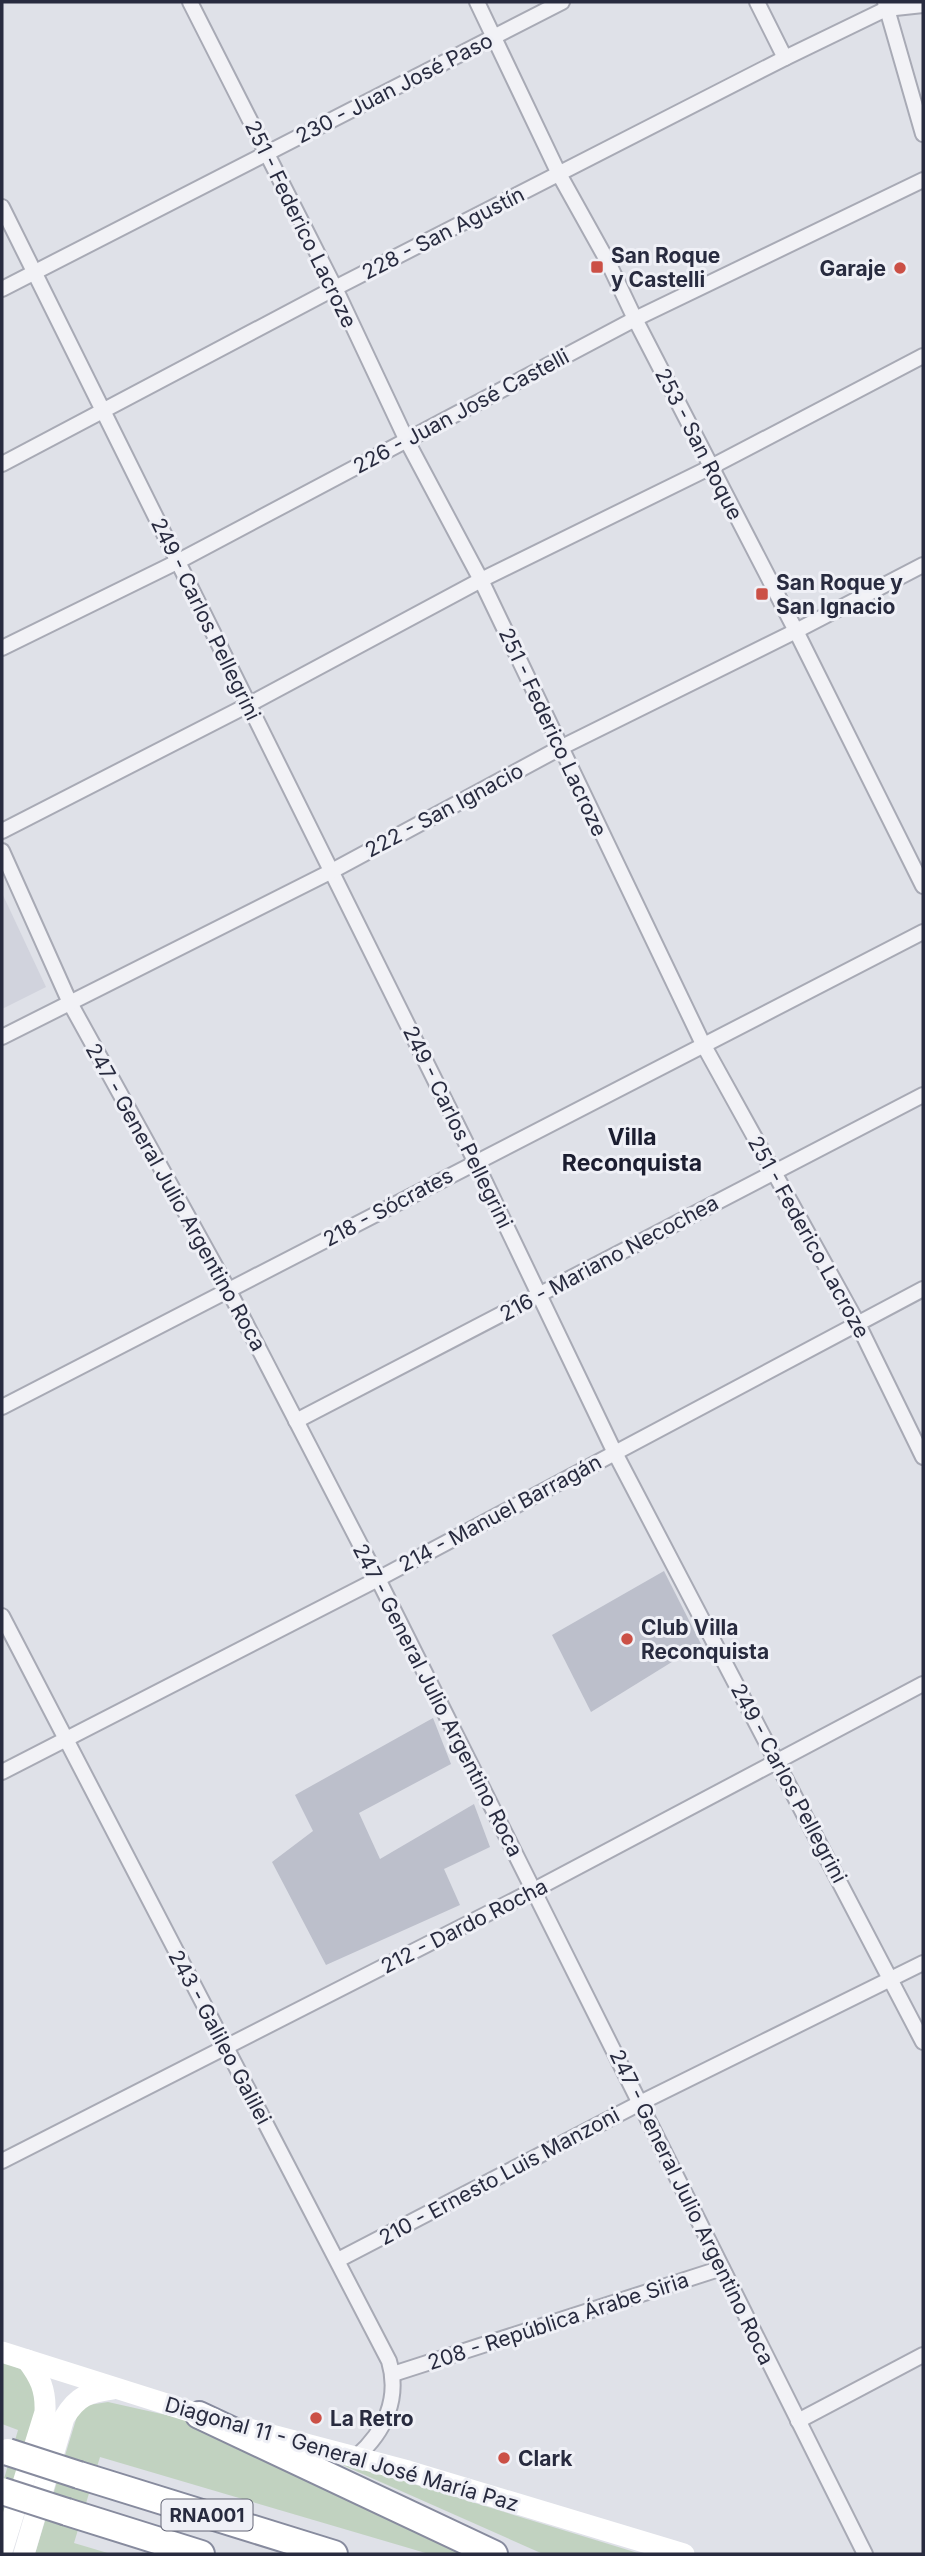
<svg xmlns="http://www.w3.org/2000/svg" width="925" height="2556" viewBox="0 0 925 2556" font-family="Inter,sans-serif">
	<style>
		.built { fill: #d1d3dd }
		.green { fill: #c1d2c0 }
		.building { fill: #bcbfcb }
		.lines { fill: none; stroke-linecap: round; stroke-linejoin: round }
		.street-casing { stroke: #a8aab5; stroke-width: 18 }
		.highway-casing { stroke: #878b9e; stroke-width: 30 }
		.street { stroke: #f2f2f6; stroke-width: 14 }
		.secondary { stroke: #fff; stroke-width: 21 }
		.highway { stroke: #fff; stroke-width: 26 }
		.highway-bridge-casing { stroke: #878b9e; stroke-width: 30; stroke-linecap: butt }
		.highway-bridge { stroke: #fff; stroke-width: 26 }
		.poi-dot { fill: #cb5046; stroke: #eff0f6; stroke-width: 2.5 }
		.labels { text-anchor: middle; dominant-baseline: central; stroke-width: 6; stroke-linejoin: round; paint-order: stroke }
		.shield { fill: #eff0f6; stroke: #646676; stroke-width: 2 }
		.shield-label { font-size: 19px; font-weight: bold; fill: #282b3f }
		.street-label { font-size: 21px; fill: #282b3f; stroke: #eff0f6 }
		.poi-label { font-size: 21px; font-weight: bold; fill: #282b3f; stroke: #eff0f6; text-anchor: start }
		.neighbourhood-label { font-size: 23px; font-weight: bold; fill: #1b1d30; stroke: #eff0f6 }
	</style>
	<rect width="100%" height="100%" fill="#dfe1e8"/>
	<!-- built -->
	<path class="built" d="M2 893 46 987 2 1009Z"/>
	<!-- green -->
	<g class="green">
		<path d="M2 2361 27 2372 40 2396 2 2540V2486L18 2430 2 2424Z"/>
		<path d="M108 2402 175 2417 216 2430 480 2554H429L100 2457 74 2543 111 2554H35L78 2413 89 2405Z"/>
		<path d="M322 2456 641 2554H543Z"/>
	</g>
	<!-- building -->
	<g class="building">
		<path d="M664 1571 701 1644 591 1712 552 1635Z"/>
		<path d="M433 1718 451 1764 359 1813 380 1859 474 1804 490 1847 444 1869 460 1905 326 1965 272 1862 313 1831 295 1795Z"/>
	</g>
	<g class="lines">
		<!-- street casing -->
		<g class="street-casing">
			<g id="street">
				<path d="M190 2 335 288 407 441 481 580 703 1044 858 1324 923 1457"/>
				<path d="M477 2 559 174 608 262 635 319 796 631 923 886"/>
				<path d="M757 2 785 58"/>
				<path d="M885 2 923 134"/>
				<path d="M2 207 475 1161 614 1451 923 2042"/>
				<path d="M2 289 562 2"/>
				<path d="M2 464 335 288 785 58 886 9 923 5"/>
				<path d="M2 648 177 562 635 319 923 180"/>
				<path d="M2 831 248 705 481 580 711 467 923 356"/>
				<path d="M2 851 70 1003 229 1291 378 1579 865 2554"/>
				<path d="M2 1037 332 871 560 748 796 631 923 565"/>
				<path d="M2 1407 923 932"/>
				<path d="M296 1421 923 1095"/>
				<path d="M2 1616 389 2361C400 2398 385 2432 356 2457"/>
				<path d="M2 1772 378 1579 923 1289"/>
				<path d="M2 2161 534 1890 923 1684"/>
				<path d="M338 2260 640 2103 923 1963"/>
				<path d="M393 2374 722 2268"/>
				<path d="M798 2421 923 2355"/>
			</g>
		</g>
		<!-- highway casing -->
		<g class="highway-casing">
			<g id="highway">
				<path d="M199 2415 494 2554"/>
				<path d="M79 2475 334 2554"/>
				<path d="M67 2512 201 2554"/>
			</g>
		</g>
		<!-- street -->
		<use href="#street" class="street"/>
		<!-- secondary -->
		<g class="secondary">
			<path d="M2 2352 214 2419"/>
			<path d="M245 2428 408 2471 684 2554"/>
			<path d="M2 2551 45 2412C46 2390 40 2377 27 2360"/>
			<path d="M24 2554 64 2418C78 2395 88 2393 113 2389"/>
		</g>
		<!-- highway -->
		<use href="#highway" class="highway"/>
		<!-- highway-bridge casing -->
		<g class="highway-bridge-casing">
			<g id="highway-bridge">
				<path d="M8 2452 79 2475"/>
				<path d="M2 2491 67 2512"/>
			</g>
		</g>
		<!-- highway-bridge -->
		<use href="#highway-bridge" class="highway-bridge"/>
	</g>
	<!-- markers -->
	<g class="poi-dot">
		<rect x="590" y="260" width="14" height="14" rx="3.5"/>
		<circle cx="900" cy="268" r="7"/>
		<rect x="755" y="587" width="14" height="14" rx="3.5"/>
		<circle cx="627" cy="1639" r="7"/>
		<circle cx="316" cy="2418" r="7"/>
		<circle cx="504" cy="2458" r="7"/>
	</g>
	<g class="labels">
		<!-- shield labels -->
		<rect class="shield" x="161.5" y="2499.5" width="91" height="31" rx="5"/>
		<g class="shield-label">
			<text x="207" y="2515">RNA001</text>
		</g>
		<!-- street labels -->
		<g class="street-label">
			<text transform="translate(394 88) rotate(-27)">230 - Juan José Paso</text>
			<text transform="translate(301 224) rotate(64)">251 - Federico Lacroze</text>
			<text transform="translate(443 233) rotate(-27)">228 - San Agustín</text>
			<text transform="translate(461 411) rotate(-28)">226 - Juan José Castelli</text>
			<text transform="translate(699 444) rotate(63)">253 - San Roque</text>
			<text transform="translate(206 619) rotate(64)">249 - Carlos Pellegrini</text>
			<text transform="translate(553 732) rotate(65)">251 - Federico Lacroze</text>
			<text transform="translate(444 810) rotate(-28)">222 - San Ignacio</text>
			<text transform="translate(458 1127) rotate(64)">249 - Carlos Pellegrini</text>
			<text transform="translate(176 1197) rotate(61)">247 - General Julio Argentino Roca</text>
			<text transform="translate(388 1207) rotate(-28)">218 - Sócrates</text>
			<text transform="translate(809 1237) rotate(61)">251 - Federico Lacroze</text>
			<text transform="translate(609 1258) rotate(-28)">216 - Mariano Necochea</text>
			<text transform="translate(500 1513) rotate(-28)">214 - Manuel Barragán</text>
			<text transform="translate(438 1700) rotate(63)">247 - General Julio Argentino Roca</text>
			<text transform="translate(789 1783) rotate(62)">249 - Carlos Pellegrini</text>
			<text transform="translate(464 1926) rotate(-27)">212 - Dardo Rocha</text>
			<text transform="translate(220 2037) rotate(62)">243 - Galileo Galilei</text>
			<text transform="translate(499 2176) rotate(-28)">210 - Ernesto Luis Manzoni</text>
			<text transform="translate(692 2207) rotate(64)">247 - General Julio Argentino Roca</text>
			<text transform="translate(558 2321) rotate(-18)">208 - República Árabe Siria</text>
			<text transform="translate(342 2454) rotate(16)">Diagonal 11 - General José María Paz</text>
		</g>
		<!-- poi labels -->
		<g class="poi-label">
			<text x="611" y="255">San Roque<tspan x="611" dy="24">y Castelli</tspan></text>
			<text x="886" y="268" text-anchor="end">Garaje</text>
			<text x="776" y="582">San Roque y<tspan x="776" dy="24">San Ignacio</tspan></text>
			<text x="641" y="1627">Club Villa<tspan x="641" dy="24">Reconquista</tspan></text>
			<text x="330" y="2418">La Retro</text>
			<text x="518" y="2458">Clark</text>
		</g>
		<!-- neighbourhood labels -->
		<g class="neighbourhood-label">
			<text x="632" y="1137">Villa<tspan x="632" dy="26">Reconquista</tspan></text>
		</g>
	</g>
	<!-- border -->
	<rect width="925" height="2556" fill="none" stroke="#282b3f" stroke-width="7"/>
</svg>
